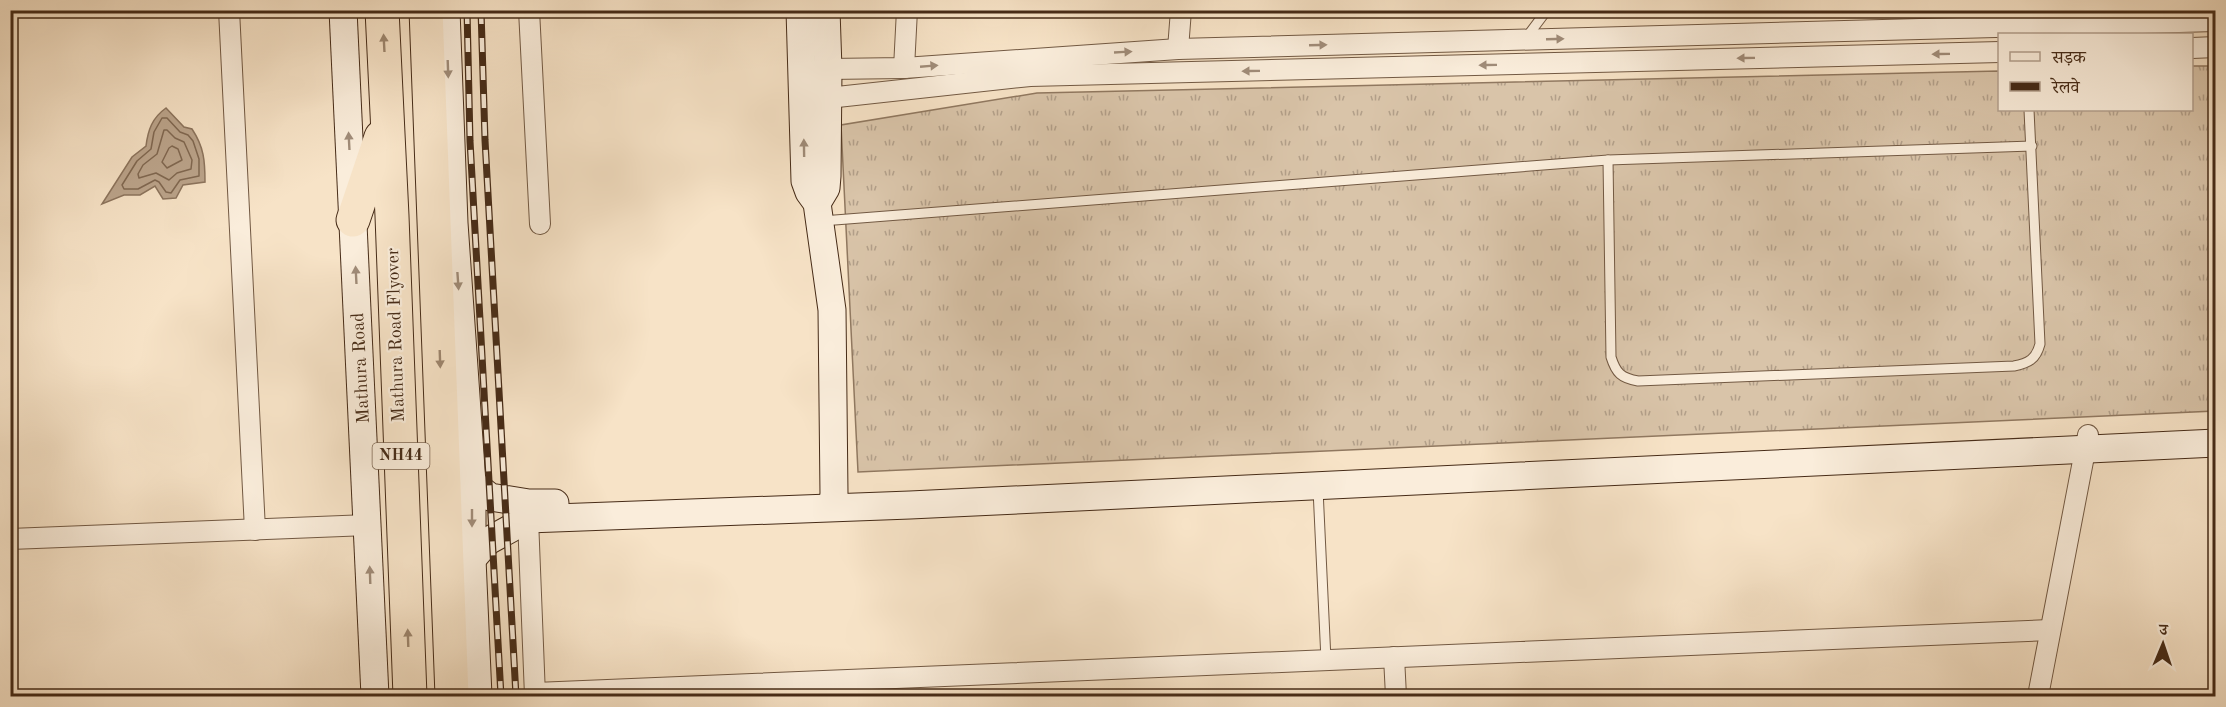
<svg xmlns="http://www.w3.org/2000/svg" width="2226" height="707" viewBox="0 0 2226 707" font-family="'Old Standard TT','Noto Serif Devanagari',serif">
	<style>
		.grass { fill: url(#grass-tufts); stroke: #907860; stroke-width: 1.5 }
		.water { fill: #bba48b; stroke: #8c745d; stroke-width: 1.5 }
		.lines { fill: none; stroke-linecap: round; stroke-linejoin: round }
		.shore { stroke: #806851; stroke-width: 1.5 }
		.lane-casing { stroke: #725943; stroke-width: 11 }
		.street-casing { stroke: #725943; stroke-width: 22 }
		.secondary-casing { stroke: #462b17; stroke-width: 29 }
		.highway-casing { stroke: #462b17; stroke-width: 35 }
		.lane { stroke: #faeddb; stroke-width: 9 }
		.street { stroke: #faeddb; stroke-width: 20 }
		.secondary { stroke: #faeddb; stroke-width: 27 }
		.highway { stroke: #f7e3c7; stroke-width: 33 }
		.rail-casing { stroke: #462b17; stroke-width: 7 }
		.rail { stroke: #faeddb; stroke-width: 4.5; stroke-dasharray: 14; stroke-linecap: butt }
		.oneway { fill: #a08c79 }
		.oneway2 { fill: #9e876f }
		.labels { text-anchor: middle; dominant-baseline: central; stroke-width: 4.5; stroke-linejoin: round; paint-order: stroke }
		.shield { fill: #faeddb; stroke: #7c6552; stroke-width: 1.5 }
		.shield-label { font-size: 16px; font-weight: bold; fill: #462b17 }
		.street-label { font-size: 18px; fill: #462b17; stroke: #faeddb }
	</style>
	<defs>
		<pattern id="grass-tufts" width="24" height="20" patternUnits="userSpaceOnUse" patternTransform="scale(1.5)"><rect width="24" height="20" fill="#d9c4a9"/><path d="M3 7l-1-3M5 7V3M7 7l1-3M15 17l-1-3M17 17v-4M19 17l1-3" fill="none" stroke="#b29f89"/></pattern>
	</defs>
	<rect width="100%" height="100%" fill="#f7e3c7"/>
	<filter id="stains"><feTurbulence type="fractalNoise" baseFrequency=".00333" numOctaves="4"/><feColorMatrix values="0 0 0 0 .2 0 0 0 0 .09 0 0 0 0 .02 0 0 0 .5 -.17"/></filter>
	<radialGradient id="worn" r=".72"><stop offset=".6" stop-color="#630" stop-opacity="0"/><stop offset="1" stop-color="#630" stop-opacity=".3"/></radialGradient>
	<!-- grass -->
	<path class="grass" d="M2192 66H2215V411L858 472 841 125 1037 93 1999 71 2000 110H2192Z"/>
	<!-- water -->
	<path class="water" d="M166 108 184 127 192 129C204 147 205 161 205 182L183 185 176 198 163 199 155 186 140 195H124L102 204 132 157 146 146C148 130 152 118 166 108Z"/>
	<g class="lines">
		<!-- shore -->
		<g class="shore">
			<path d="M162 118H167L180 132 188 135 193 141 199 159V176L180 180 171 193 166 192 159 182 155 180 138 189H124L122 185 137 161 151 149 154 132Z"/>
			<path d="M164 130H167L175 138 184 142 192 160 191 169 177 173 169 180 156 173 139 178 138 174 143 165 157 154Z"/>
			<path d="M172 146 178 149 182 160 167 168 162 162 169 148Z"/>
		</g>
		<!-- lane casing -->
		<g class="lane-casing">
			<g id="lane">
				<path d="M1981 10 1987 27"/>
				<path d="M1526 38 1547 10"/>
				<path d="M1608 160 1611 357C1616 373 1621 378 1638 381L2014 366C2029 363 2036 359 2040 344L2029 110"/>
				<path d="M822 221 1608 160 2032 146"/>
				<path d="M1318 489 1326 660"/>
			</g>
		</g>
		<!-- street casing -->
		<g class="street-casing">
			<g id="street">
				<path d="M229 10 255 530"/>
				<path d="M529 10 540 224"/>
				<path d="M2192 48 2216 47"/>
				<path d="M1178 49 1181 10"/>
				<path d="M904 68 907 10"/>
				<path d="M828 69 904 68 1178 49 2216 21"/>
				<path d="M828 98 1030 76 2000 52"/>
				<path d="M528 519 535 696"/>
				<path d="M10 539 368 525"/>
				<path d="M1394 657 1396 696"/>
				<path d="M535 693 2050 630"/>
				<path d="M2038 696 2088 435"/>
			</g>
		</g>
		<!-- secondary casing -->
		<g class="secondary-casing">
			<g id="secondary">
				<path d="M343 10 375 696"/>
				<path d="M446 10 454 223 472 483V559L478 696"/>
				<path d="M800 10 805 181 809 192 817 203 832 310 834 494 832 507"/>
				<path d="M817 203 826 188 827 176 828 69 826 10"/>
				<path d="M472 483 490 497 529 503H555"/>
				<path d="M472 559 488 541 528 519 910 505 2216 443"/>
			</g>
		</g>
		<!-- highway casing -->
		<g class="highway-casing">
			<g id="highway">
				<path d="M382 10 392 216 410 696"/>
				<path d="M426 10 452 696"/>
				<path d="M353 220 381 137"/>
			</g>
		</g>
		<!-- lane -->
		<use href="#lane" class="lane"/>
		<!-- street -->
		<use href="#street" class="street"/>
		<!-- secondary -->
		<use href="#secondary" class="secondary"/>
		<!-- highway -->
		<use href="#highway" class="highway"/>
		<!-- rail casing -->
		<g class="rail-casing">
			<g id="rail">
				<path d="M467 10 470 141 501 696"/>
				<path d="M481 10 485 140 516 696"/>
			</g>
		</g>
		<!-- rail -->
		<use href="#rail" class="rail"/>
	</g>
	<!-- one-way arrows -->
	<defs><path id="oneway-solid" d="M-6-.8H1V-3.2L6.5 0L1 3.2V.8H-6Z" transform="scale(1.5)"/></defs>
	<g class="oneway">
		<use href="#oneway-solid" transform="translate(1555 39) rotate(-2)"/>
		<use href="#oneway-solid" transform="translate(1318 45) rotate(-2)"/>
		<use href="#oneway-solid" transform="translate(1123 52) rotate(-3)"/>
		<use href="#oneway-solid" transform="translate(1941 54) rotate(179)"/>
		<use href="#oneway-solid" transform="translate(1746 58) rotate(179)"/>
		<use href="#oneway-solid" transform="translate(1488 65) rotate(179)"/>
		<use href="#oneway-solid" transform="translate(929 66) rotate(-5)"/>
		<use href="#oneway-solid" transform="translate(448 69) rotate(88)"/>
		<use href="#oneway-solid" transform="translate(1251 71) rotate(179)"/>
		<use href="#oneway-solid" transform="translate(349 141) rotate(-93)"/>
		<use href="#oneway-solid" transform="translate(804 148) rotate(-91)"/>
		<use href="#oneway-solid" transform="translate(356 275) rotate(-93)"/>
		<use href="#oneway-solid" transform="translate(458 281) rotate(86)"/>
		<use href="#oneway-solid" transform="translate(472 518) rotate(90)"/>
		<use href="#oneway-solid" transform="translate(370 575) rotate(-92)"/>
	</g>
	<g class="oneway2">
		<use href="#oneway-solid" transform="translate(384 43) rotate(-93)"/>
		<use href="#oneway-solid" transform="translate(440 359) rotate(88)"/>
		<use href="#oneway-solid" transform="translate(408 638) rotate(-92)"/>
	</g>
	<g class="labels">
		<!-- shield labels -->
		<rect class="shield" x="372.5" y="443" width="57" height="26" rx="4.5"/>
		<g class="shield-label">
			<text x="401" y="456">NH44</text>
		</g>
		<!-- street labels -->
		<g class="street-label">
			<text transform="translate(396 335) rotate(-92)">Mathura Road Flyover</text>
			<text transform="translate(361 368) rotate(-93)">Mathura Road</text>
		</g>
	</g>
	<!-- margin -->
	<rect width="2226" height="707" fill="none" stroke="#f7e3c7" stroke-width="36"/>
	<rect x="12" y="12" width="2202" height="683" fill="none" stroke="#462b17" stroke-width="3"/>
	<rect x="18" y="18" width="2190" height="671" fill="none" stroke="#462b17" stroke-width="1.5"/>
	<!-- legend -->
	<rect x="1998" y="33" width="195" height="78" fill="#faeddb" stroke="#b29f8d" stroke-width="1.5"/>
	<rect x="2010" y="52" width="30" height="9" fill="#faeddb" stroke="#b29f8d" stroke-width="1.5"/>
	<text x="2052" y="63" font-size="18" fill="#462b17">सड़क</text>
	<rect x="2010" y="82" width="30" height="9" fill="#462b17" stroke="#b29f8d" stroke-width="1.5"/>
	<text x="2052" y="93" font-size="18" fill="#462b17">रेलवे</text>
	<!-- north arrow -->
	<g transform="translate(2163 644) rotate(2)" stroke="#faeddb" stroke-width="4.5" paint-order="stroke">
	<path d="M0-4.5L10 22L0 15L-10 22Z" fill="#462b17"/>
	<text y="-9" font-size="16" font-weight="bold" text-anchor="middle" fill="#462b17">उ</text>
	</g>
	<rect width="100%" height="100%" filter="url(#stains)"/>
	<rect width="100%" height="100%" fill="url(#worn)"/>
</svg>
